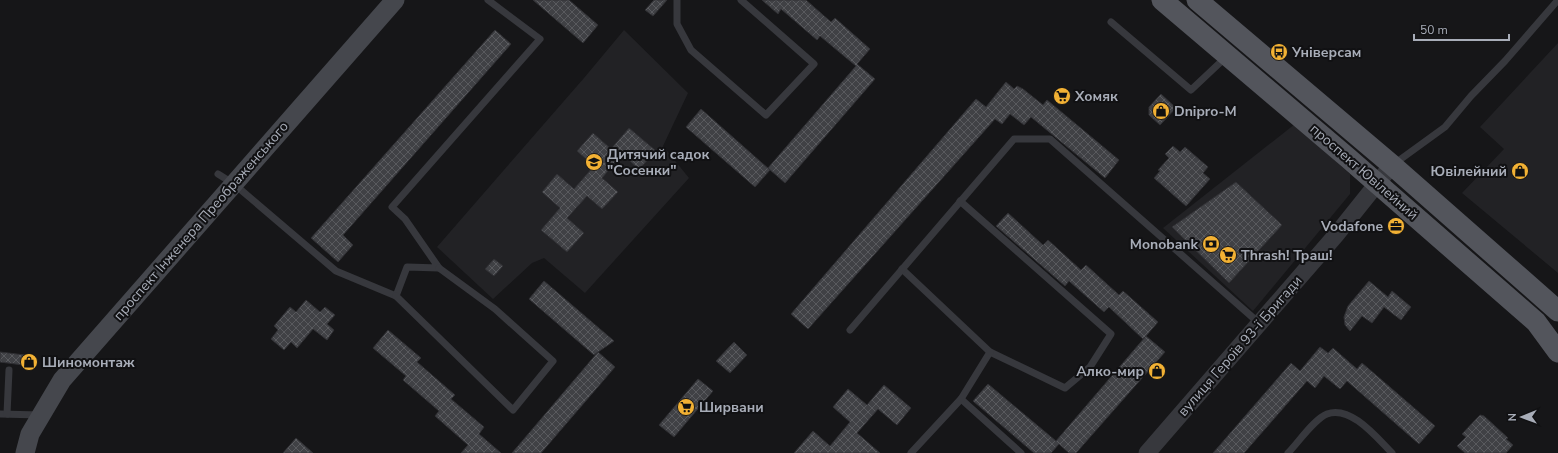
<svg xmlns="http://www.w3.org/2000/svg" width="1558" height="453" viewBox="0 0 1558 453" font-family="'Nunito Sans',sans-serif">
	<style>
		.built { fill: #222225 }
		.building { fill: url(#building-cross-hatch); stroke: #303034 }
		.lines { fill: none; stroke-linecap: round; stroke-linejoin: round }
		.service { stroke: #37383d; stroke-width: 7 }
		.tertiary { stroke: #37383d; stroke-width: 17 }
		.secondary { stroke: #45474d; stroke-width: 19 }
		.primary { stroke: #53555c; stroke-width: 21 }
		.labels { text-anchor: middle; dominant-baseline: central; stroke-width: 4; stroke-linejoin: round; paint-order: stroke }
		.poi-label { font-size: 14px; font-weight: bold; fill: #a8adb8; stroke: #111113; text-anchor: start }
		.street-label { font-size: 14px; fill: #a8adb8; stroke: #111113 }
	</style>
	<defs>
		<pattern id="building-cross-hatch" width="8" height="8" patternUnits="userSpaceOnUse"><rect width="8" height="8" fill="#404145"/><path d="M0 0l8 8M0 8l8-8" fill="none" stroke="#595a5e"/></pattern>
	</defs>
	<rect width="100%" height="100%" fill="#161618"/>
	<!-- built -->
	<g class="built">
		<path d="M624 30 688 93 663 146 689 178 585 293 544 258 532 263 493 299 437 247 584 78Z"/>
		<path d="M1558 43V273L1462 193 1504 149 1480 127Z"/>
		<path d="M1295 124 1350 174V194L1253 311 1163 228Z"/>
	</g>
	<!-- building -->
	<g class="building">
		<path d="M533 0H569L598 25 583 43Z"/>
		<path d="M654 0H667L653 16 645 10Z"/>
		<path d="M762 0H806L831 22 835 18 870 49 857 64 875 79 785 183 768 168 856 66 820 36 817 40 781 9 778 14Z"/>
		<path d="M495 30 511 44 343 235 353 245 338 262 311 238Z"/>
		<path d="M1006 82 1014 89 1017 86 1023 89 1043 105 1047 100 1119 160 1105 178 1031 117 1024 125 1010 114 1002 124 995 119 808 329 791 314 976 99 986 107Z"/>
		<path d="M1161 94 1176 108 1160 125 1149 115V107Z"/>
		<path d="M701 109 770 170 755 187 686 127Z"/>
		<path d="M629 128 656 151 639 169 622 154 602 178 618 192 602 209 587 196 567 218 584 233 567 252 541 230 560 208 542 192 557 174 574 189 594 166 577 151 593 133 611 149Z"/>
		<path d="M1173 146 1180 152 1185 147 1208 167 1203 173 1210 179 1186 206 1154 178 1160 171 1158 170 1169 158 1165 154Z"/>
		<path d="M1236 182 1282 225 1229 283 1172 227Z"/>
		<path d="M1008 213 1043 245 1048 240 1081 270 1086 265 1119 295 1123 291 1158 322 1146 336 1165 352 1076 453H1069L1059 444 1051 453H1034L973 401 988 384 1056 441 1146 336 1143 339 1109 307 1104 312 1069 281 1065 286 996 226Z"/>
		<path d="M494 259 503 266 494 276 485 269Z"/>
		<path d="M544 281 614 341 598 352 615 367 541 453H512L598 352 594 355 529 299Z"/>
		<path d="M1369 281 1388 297 1392 291 1411 307 1401 320 1384 307 1372 323 1362 316 1350 331 1345 325 1344 317 1348 306Z"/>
		<path d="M306 300 320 312 325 307 335 315 327 324 334 330 327 340 313 329 297 348 291 342 284 350 271 339 278 330 274 326 290 307 296 312Z"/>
		<path d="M388 330 421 358 417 362 455 395 451 399 484 427 479 434 501 453H461L468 445 435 416 439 411 403 380 406 376 373 348Z"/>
		<path d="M734 342 747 355 730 373 716 361Z"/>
		<path d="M1320 347 1328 353 1333 348 1357 369 1362 363 1435 426 1419 444 1347 381 1340 389 1324 376 1315 388 1307 381 1244 453H1213L1291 363 1300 371Z"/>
		<path d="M0 352 33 356 31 366 0 362Z"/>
		<path d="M698 379 713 391 674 437 659 425Z"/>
		<path d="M884 385 911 408 897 425 878 409 857 433 880 453H794L813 431 830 446 850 422 833 407 848 389 867 405Z"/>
		<path d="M1480 415 1484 416 1508 438 1506 439 1513 445 1506 453H1465L1457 446 1466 437 1462 434Z"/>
		<path d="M296 438 313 453H283Z"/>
	</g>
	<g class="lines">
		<!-- service -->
		<g class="service">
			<path d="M677 0V24L691 50 766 115 814 64 741 0"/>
			<path d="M1111 22 1191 90 1226 57"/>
			<path d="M1394 164 1445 127 1471 96 1505 61 1558 0"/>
			<path d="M218 174 234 184 336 271 396 296 407 267 439 268 405 219 392 207 540 39 488 0"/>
			<path d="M902 269 990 352 1065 388 1090 367 1111 334 960 201"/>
			<path d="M396 296 513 410 553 361 495 309 439 268"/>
			<path d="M850 330 1014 139H1050L1259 323"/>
			<path d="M961 399 1021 453"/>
			<path d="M0 414 40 415"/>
			<path d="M7 414 9 370"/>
			<path d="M911 453 961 399 990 352"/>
			<path d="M1288 453C1298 443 1314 419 1327 414 1351 405 1377 438 1392 453"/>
		</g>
		<!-- tertiary -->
		<path class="tertiary" d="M1147 453 1336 235 1392 165"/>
		<!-- secondary -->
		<path class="secondary" d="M25 453 30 434 62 380 395 0"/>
		<!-- primary -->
		<g class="primary">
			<path d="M1162 0 1348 158 1536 322 1558 352"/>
			<path d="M1197 0 1392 165 1558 311"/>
		</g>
	</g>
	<!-- icons -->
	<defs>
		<g id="bus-disc" transform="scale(0.9)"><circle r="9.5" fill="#f2b134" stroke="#111113"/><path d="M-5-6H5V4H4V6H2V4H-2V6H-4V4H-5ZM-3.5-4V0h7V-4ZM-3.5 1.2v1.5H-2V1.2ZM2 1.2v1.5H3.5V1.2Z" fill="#111"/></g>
		<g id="supermarket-disc" transform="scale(0.9)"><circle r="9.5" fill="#f2b134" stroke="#111113"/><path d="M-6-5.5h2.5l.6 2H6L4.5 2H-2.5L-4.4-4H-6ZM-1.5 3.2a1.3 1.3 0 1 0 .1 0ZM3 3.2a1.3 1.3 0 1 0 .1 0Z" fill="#111"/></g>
		<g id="shop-disc" transform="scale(0.9)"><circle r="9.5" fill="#f2b134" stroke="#111113"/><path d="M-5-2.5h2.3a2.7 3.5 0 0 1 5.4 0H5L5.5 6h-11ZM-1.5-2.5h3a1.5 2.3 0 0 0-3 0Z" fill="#111"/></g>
		<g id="school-disc" transform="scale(0.9)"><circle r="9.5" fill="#f2b134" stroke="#111113"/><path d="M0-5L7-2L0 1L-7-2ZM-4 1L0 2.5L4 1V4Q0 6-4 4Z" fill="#111"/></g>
		<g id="office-disc" transform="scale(0.9)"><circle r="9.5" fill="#f2b134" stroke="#111113"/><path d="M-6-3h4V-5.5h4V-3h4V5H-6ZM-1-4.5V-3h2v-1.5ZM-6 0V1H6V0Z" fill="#111"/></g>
		<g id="bank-disc" transform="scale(0.9)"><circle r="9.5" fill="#f2b134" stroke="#111113"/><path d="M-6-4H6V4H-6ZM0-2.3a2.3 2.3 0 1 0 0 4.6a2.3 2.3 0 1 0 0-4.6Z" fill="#111"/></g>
	</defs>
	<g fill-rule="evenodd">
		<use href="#bus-disc" x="1279" y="52"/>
		<use href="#supermarket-disc" x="1062" y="96"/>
		<use href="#shop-disc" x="1161" y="111"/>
		<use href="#school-disc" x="594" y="162"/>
		<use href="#shop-disc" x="1520" y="171"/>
		<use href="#office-disc" x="1396" y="226"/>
		<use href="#bank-disc" x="1211" y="244"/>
		<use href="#supermarket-disc" x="1228" y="255"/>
		<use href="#shop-disc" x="29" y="362"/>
		<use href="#shop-disc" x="1157" y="371"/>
		<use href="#supermarket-disc" x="686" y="407"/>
	</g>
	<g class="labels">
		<!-- poi labels -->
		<g class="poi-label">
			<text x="1292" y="52">Універсам</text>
			<text x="1075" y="96">Хомяк</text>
			<text x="1174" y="111">Dnipro-M</text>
			<text x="607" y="154">Дитячий садок<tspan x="607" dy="16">"Сосенки"</tspan></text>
			<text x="1507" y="171" text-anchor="end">Ювілейний</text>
			<text x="1383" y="226" text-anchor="end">Vodafone</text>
			<text x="1198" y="244" text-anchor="end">Monobank</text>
			<text x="1241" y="255">Thrash! Траш!</text>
			<text x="42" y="362">Шиномонтаж</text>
			<text x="1144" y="371" text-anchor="end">Алко-мир</text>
			<text x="699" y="407">Ширвани</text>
		</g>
		<!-- street labels -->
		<g class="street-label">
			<text transform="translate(1364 172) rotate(41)">проспект Ювілейний</text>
			<text transform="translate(201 221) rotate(-49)">проспект Інженера Преображенського</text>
			<text transform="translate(1240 346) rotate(-49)">вулиця Героїв 93-ї Бригади</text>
		</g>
	</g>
	<!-- north arrow -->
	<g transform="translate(1522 417) rotate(269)" stroke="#111113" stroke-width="3" paint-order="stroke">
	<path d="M0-3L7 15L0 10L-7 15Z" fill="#a8adb8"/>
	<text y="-6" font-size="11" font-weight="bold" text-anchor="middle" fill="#a8adb8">N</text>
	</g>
	<!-- scale -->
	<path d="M1414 34v6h95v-6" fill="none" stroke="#a8adb8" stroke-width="2"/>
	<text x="1420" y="34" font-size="12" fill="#a8adb8" stroke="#111113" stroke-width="3" paint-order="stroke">50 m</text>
</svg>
